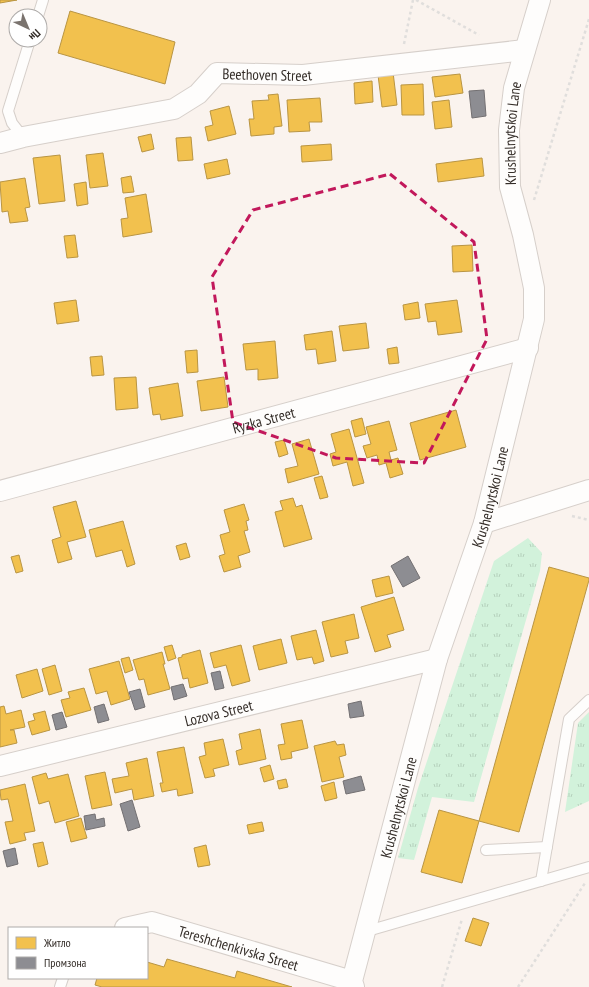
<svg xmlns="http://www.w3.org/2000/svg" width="589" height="987" viewBox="0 0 589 987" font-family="'PT Sans Narrow',sans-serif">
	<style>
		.grass { fill: url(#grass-tufts) }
		.homes { fill: #f2c14e; stroke: #b99543 }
		.industry { fill: #8d8d92; stroke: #737072 }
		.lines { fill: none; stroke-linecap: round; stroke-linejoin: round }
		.lane-casing { stroke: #d6cfca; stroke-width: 12 }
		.street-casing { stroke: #d6cfca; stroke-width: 22 }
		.path { stroke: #e0dedc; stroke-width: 2.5; stroke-dasharray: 3 3; stroke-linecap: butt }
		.lane { stroke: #fefdfc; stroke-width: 10 }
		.street { stroke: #fefdfc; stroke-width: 20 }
		.marked { fill: none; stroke: #c2185b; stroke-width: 3; stroke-dasharray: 8 5; stroke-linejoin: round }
		.labels { text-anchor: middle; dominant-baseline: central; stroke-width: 4; stroke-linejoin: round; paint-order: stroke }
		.street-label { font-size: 15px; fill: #352e29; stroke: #fff }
	</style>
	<defs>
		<pattern id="grass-tufts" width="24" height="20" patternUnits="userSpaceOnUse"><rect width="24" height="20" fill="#d2f2db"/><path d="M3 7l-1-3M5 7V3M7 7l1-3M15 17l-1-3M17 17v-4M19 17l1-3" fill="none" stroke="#b5d0bc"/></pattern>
	</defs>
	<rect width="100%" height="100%" fill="#faf3ee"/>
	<!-- grass -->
	<g class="grass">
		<path d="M528 538 542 553 540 571 474 802 432 797 414 860 398 858 418 788 494 561Z"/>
		<path d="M589 712V801L565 812 578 723Z"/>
	</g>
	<!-- homes -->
	<g class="homes">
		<path d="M0 0H17L0 3Z"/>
		<path d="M70 11 175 42 165 84 58 53Z"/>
		<path d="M393 72 397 105 382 107 378 75Z"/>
		<path d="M460 74 463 93 435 97 432 77Z"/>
		<path d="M372 81 373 102 355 104 354 83Z"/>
		<path d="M423 84 424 115H402L401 85Z"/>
		<path d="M278 94 282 126 274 127V134L251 136 249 119H254L252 101 269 100 268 95Z"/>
		<path d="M320 98 322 122H309L310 131 289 132 287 100Z"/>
		<path d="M449 100 452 127 435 129 432 102Z"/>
		<path d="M229 106 236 134 208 141 205 127 213 125 210 111Z"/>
		<path d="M151 134 154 149 142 152 138 137Z"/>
		<path d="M191 137 193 160 178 161 176 138Z"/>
		<path d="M331 144 332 160 302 162 301 146Z"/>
		<path d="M103 153 108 186 90 188 86 155Z"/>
		<path d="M60 155 65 201 39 204 33 158Z"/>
		<path d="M482 158 484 176 438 182 436 164Z"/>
		<path d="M227 159 230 174 207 179 204 164Z"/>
		<path d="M131 176 134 192 123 193 121 178Z"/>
		<path d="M25 178 30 207 25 208 28 221 10 223 8 211 2 212 0 182Z"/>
		<path d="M86 182 88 204 77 206 74 184Z"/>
		<path d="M146 194 152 232 123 237 121 219 128 218 125 198Z"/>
		<path d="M75 235 78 257 67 258 64 236Z"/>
		<path d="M472 245 473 271 453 272 452 246Z"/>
		<path d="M76 300 79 321 57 324 54 303Z"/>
		<path d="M457 300 462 332 438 335 436 321 428 322 425 304Z"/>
		<path d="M418 302 420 318 405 320 403 305Z"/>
		<path d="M366 323 369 348 343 351 339 326Z"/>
		<path d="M332 331 336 361 318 364 316 349 306 350 304 335Z"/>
		<path d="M275 341 278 378 258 380V369L246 370 243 344Z"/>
		<path d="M397 347 399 363 389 364 387 349Z"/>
		<path d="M197 350 198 372 187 373 185 351Z"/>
		<path d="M102 356 104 375 92 376 90 357Z"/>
		<path d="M136 377 138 408 116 410 114 378Z"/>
		<path d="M224 377 228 407 201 411 197 381Z"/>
		<path d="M178 383 183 416 161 420 160 414 153 415 149 388Z"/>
		<path d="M456 410 466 447 420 460 410 423Z"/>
		<path d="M362 418 366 434 355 437 351 421Z"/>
		<path d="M389 421 397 450 389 452 391 460 398 458 403 474 390 478 386 463 379 465 377 455 367 458 363 446 371 444 366 427Z"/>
		<path d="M349 429 364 483 353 486 347 462 333 466 330 454 336 452 331 434Z"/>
		<path d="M309 439 319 474 288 483 285 469 298 466 292 444Z"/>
		<path d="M284 440 288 454 279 457 275 442Z"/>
		<path d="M322 476 328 497 320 499 314 478Z"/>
		<path d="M293 498 296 507 302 505 312 539 284 547 275 512 283 510 280 501Z"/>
		<path d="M76 501 86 537 67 542 72 559 58 563 52 540 61 537 53 507Z"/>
		<path d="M244 504 249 520 246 521 248 530 244 531 250 552 238 556 241 567 224 572 219 556 225 554 220 535 230 532 224 510Z"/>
		<path d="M123 521 135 564 127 567 122 550 96 557 89 530Z"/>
		<path d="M186 543 190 557 180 560 176 546Z"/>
		<path d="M19 555 23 571 16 573 11 557Z"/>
		<path d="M549 567 589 578V580L519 832 479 821Z"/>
		<path d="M389 576 393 593 376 597 372 580Z"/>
		<path d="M394 597 404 630 387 635 391 647 375 652 361 607Z"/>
		<path d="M354 614 359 638 345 641 348 653 331 657 322 622Z"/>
		<path d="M316 630 324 661 314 664 312 657 297 660 291 636Z"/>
		<path d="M281 639 287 663 259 670 253 646Z"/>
		<path d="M172 645 176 658 168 661 164 647Z"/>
		<path d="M241 645 250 681 232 686 226 665 214 668 210 653Z"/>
		<path d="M200 650 208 683 190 688 188 678 183 679 178 658 182 657V655Z"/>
		<path d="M162 652 165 664H163L170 689 148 695 144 679 139 680 133 660Z"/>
		<path d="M129 657 133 670 125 673 121 659Z"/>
		<path d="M119 661 130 699 111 705 107 691 96 694 89 669Z"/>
		<path d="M55 665 62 691 49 695 42 669Z"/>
		<path d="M37 669 43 691 22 698 16 675Z"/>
		<path d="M84 688 91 710 66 717 61 700 70 698 68 692Z"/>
		<path d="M4 706 6 714 21 710 25 727 10 730H14L17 743 0 747V707Z"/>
		<path d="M45 711 50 730 32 735 28 722 35 720 33 714Z"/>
		<path d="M302 720 308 748 291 752 292 758 281 760 278 745 285 744 281 724Z"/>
		<path d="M260 729 266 759 239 765 236 751 242 749 239 734Z"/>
		<path d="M223 739 229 765 213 769 215 776 205 778 199 757 206 755 204 743Z"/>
		<path d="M335 741 337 745 344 744 346 755 339 757 344 777 322 782 314 746Z"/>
		<path d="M184 747 193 793 178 796 177 789 162 792 160 783H163L157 752Z"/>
		<path d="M147 758 154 796 134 800 132 789 115 793 112 779 129 776 126 763Z"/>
		<path d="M270 765 274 779 264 782 260 768Z"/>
		<path d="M105 772 112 805 92 809 85 776Z"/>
		<path d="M46 773 48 779 68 774 79 816 55 823 49 801 39 804 32 777Z"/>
		<path d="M286 779 288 787 279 789 277 781Z"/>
		<path d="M334 782 337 798 325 801 321 786Z"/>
		<path d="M25 784 35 831 24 833 26 840 10 844 5 822 13 821 8 799 1 800 0 790Z"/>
		<path d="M439 810 479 821 462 883 421 872Z"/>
		<path d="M81 818 87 838 71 842 66 822Z"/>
		<path d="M262 822 264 831 249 834 247 825Z"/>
		<path d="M43 842 48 864 38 867 33 844Z"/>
		<path d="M206 845 210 865 198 867 194 848Z"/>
		<path d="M473 918 489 923 481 946 465 941Z"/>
		<path d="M167 959 235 978 237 971 292 987H102L95 985 97 978H147V962L164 967Z"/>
	</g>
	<!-- industry -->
	<g class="industry">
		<path d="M484 90 486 116 472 118 469 91Z"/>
		<path d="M408 556 420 578 403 587 391 566Z"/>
		<path d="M220 671 224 688 215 690 211 673Z"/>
		<path d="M183 684 187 696 174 700 171 687Z"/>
		<path d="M140 689 145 707 135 710 129 692Z"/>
		<path d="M361 701 364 716 350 718 348 704Z"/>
		<path d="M104 704 109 720 98 723 94 707Z"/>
		<path d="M62 712 67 727 56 730 52 715Z"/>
		<path d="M361 776 365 790 346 794 343 781Z"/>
		<path d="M132 800 140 827 128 831 120 804Z"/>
		<path d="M95 814 96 820 104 818 105 826 86 830 84 816Z"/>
		<path d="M15 848 18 864 7 867 3 851Z"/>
	</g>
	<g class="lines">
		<!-- lane casing -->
		<g class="lane-casing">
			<g id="lane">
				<path d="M38 16 43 0"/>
				<path d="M23 137 12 123 8 111 30 40"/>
				<path d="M486 850 547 847"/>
				<path d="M541 881 569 719 589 700"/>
				<path d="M364 932 589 867"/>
				<path d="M60 987 63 978"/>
			</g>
		</g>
		<!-- street casing -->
		<g class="street-casing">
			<g id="street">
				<path id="s1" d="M0 143 23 137 174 109 198 94 217 73 303 75 525 50"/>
				<path id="s2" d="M0 491 528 348"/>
				<path d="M484 523 589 490"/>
				<path id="s3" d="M0 766 437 659"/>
				<path id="s4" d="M125 928 152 922 352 981"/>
				<path id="s5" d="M354 987 352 981 437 659 484 523 534 319V288L523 235 510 187 509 130 514 88 540 0"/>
			</g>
		</g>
		<!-- path -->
		<g class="path">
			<path d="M416 0 479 35"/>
			<path d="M404 44 413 0"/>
			<path d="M534 200 589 19"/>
			<path d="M572 516 589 520"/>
			<path d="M442 987 462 919"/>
			<path d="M518 987 585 883"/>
		</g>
		<!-- lane -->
		<use href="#lane" class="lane"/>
		<!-- street -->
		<use href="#street" class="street"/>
	</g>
	<!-- marked area -->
	<path class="marked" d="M390 174 474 242 487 339 424 463 336 458 233 422 212 277 253 210Z"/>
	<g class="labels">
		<!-- street labels -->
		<g class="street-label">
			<text stroke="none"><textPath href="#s1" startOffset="284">Beethoven Street</textPath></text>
			<text stroke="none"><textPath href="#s5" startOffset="882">Krushelnytskoi Lane</textPath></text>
			<text stroke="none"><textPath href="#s2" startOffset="273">Ryzka Street</textPath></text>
			<text stroke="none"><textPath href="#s5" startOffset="510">Krushelnytskoi Lane</textPath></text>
			<text stroke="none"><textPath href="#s3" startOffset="225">Lozova Street</textPath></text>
			<text stroke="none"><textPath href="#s5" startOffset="186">Krushelnytskoi Lane</textPath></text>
			<text stroke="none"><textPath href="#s4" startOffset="118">Tereshchenkivska Street</textPath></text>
		</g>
	</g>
	<!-- legend -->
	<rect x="8" y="927" width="140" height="52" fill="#ffffff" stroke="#aeaba9"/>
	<rect x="16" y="937" width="20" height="12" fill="#f2c14e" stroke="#aeaba9"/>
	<text x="44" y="947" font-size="12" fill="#352e29">Житло</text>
	<rect x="16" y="957" width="20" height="12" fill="#8d8d92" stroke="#aeaba9"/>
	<text x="44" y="967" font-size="12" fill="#352e29">Промзона</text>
	<!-- north arrow -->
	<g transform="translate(28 28) rotate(136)"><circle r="19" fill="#ffffff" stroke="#aeaba9"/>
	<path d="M0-3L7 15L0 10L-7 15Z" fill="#7a736e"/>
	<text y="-6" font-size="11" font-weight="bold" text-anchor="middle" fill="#352e29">Пн</text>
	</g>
</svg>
